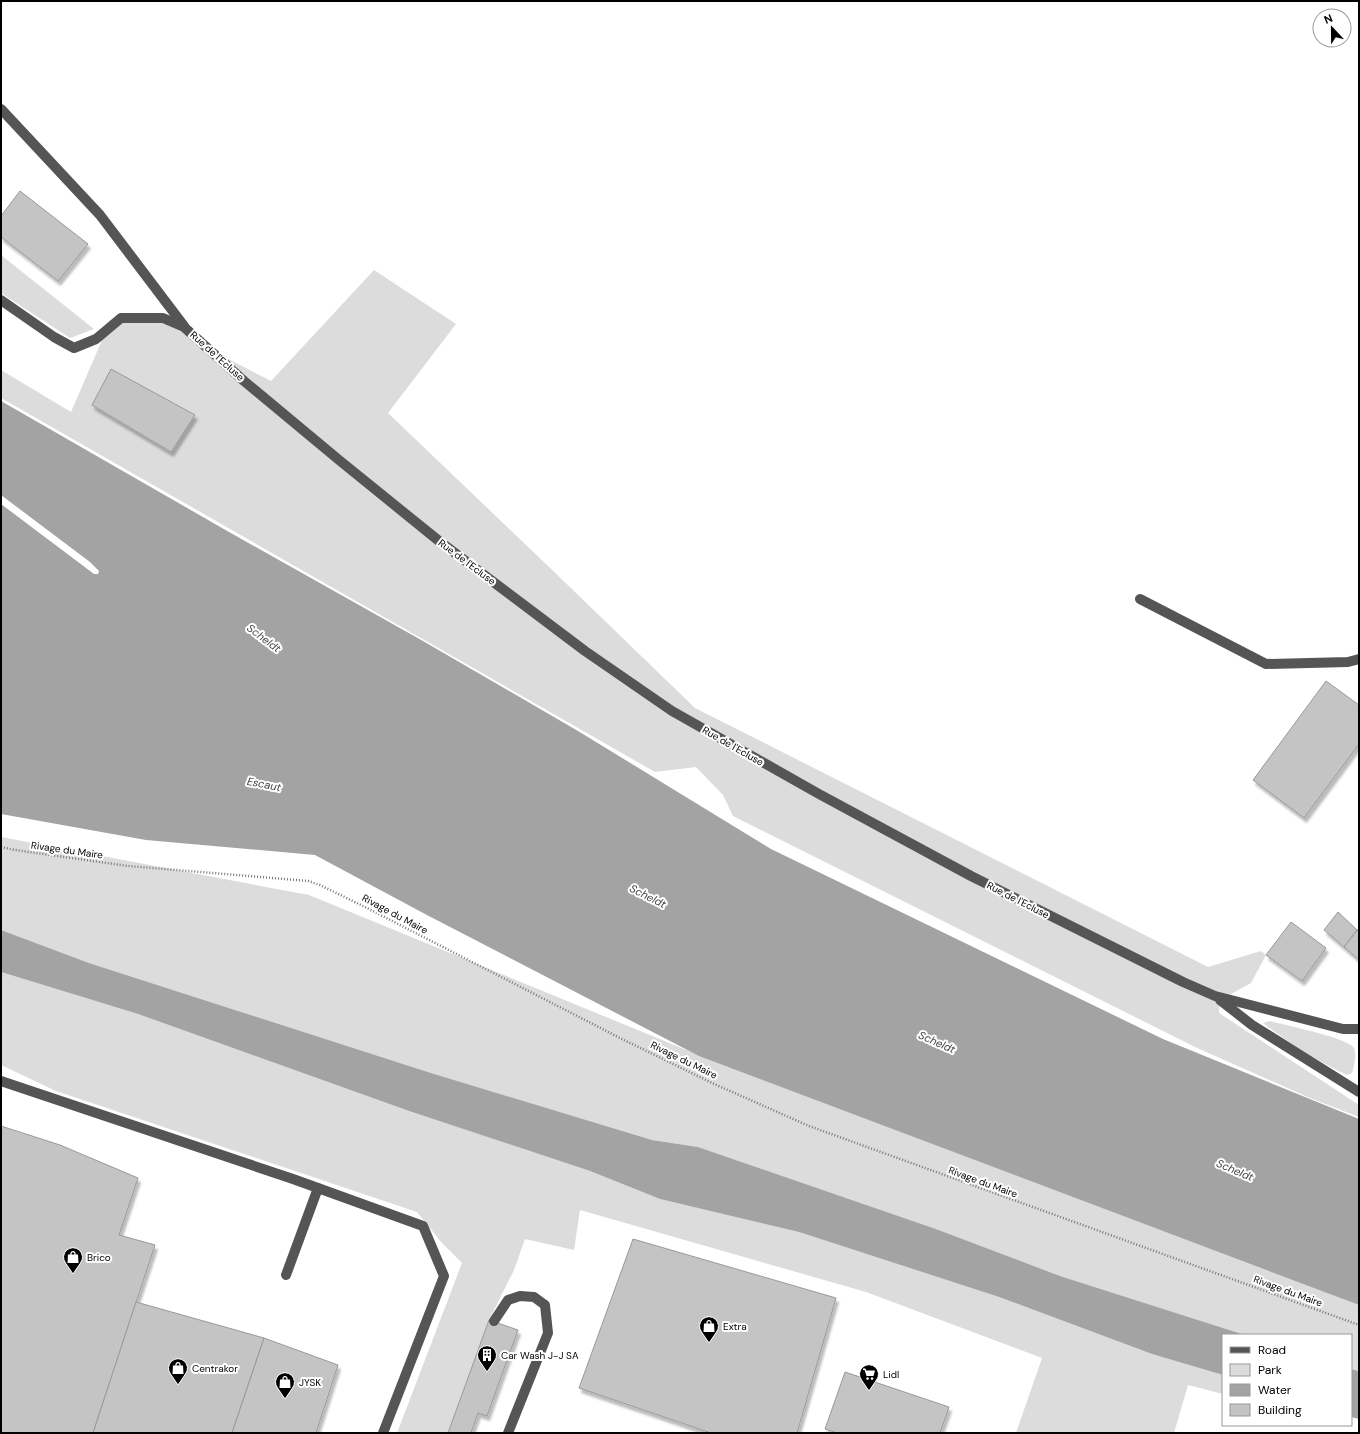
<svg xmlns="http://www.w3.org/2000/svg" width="1360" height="1434" viewBox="0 0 1360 1434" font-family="'DM Sans',sans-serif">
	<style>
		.green { fill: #dcdcdc }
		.water { fill: #a3a3a3 }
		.building { fill: #c4c4c4; stroke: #999; filter: url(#shadow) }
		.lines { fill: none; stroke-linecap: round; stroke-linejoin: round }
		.path { stroke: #777; stroke-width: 2.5; stroke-dasharray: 1 2; stroke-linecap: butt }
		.minor { stroke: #555; stroke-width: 10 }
		.labels { text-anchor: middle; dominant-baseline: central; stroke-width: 4; stroke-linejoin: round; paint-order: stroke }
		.street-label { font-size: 10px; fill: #000; stroke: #fff }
		.poi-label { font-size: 10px; fill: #000; stroke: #fff; text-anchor: start }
		.water-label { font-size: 11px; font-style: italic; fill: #444; stroke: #fff }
	</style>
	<defs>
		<filter id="shadow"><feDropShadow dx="2.5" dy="4.5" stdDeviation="1" flood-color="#0004"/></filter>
	</defs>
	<rect width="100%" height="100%" fill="#fff"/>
	<!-- green -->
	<g class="green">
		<path d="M1 255 94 329 70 338 1 293Z"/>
		<path d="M374 270 456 324 388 413 547 565 695 708 1208 967 1261 951 1266 955 1251 983 1220 1000 1219 1013 1359 1105V1117L1310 1098 1195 1047 733 816 723 795 696 767 655 772 1 398V370L71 412 106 331 121 318H163L209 349 271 381Z"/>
		<path d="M1 837 309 895 706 1058 1359 1305V1371L1351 1369V1335H1245L1060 1276 936 1229 698 1147 652 1140 431 1073 89 963 1 930Z"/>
		<path d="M1 972 138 1014 409 1111 590 1171 660 1199 799 1232 999 1297 1152 1354 1223 1375V1394L1188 1385 1174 1433H1016L1042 1358 866 1292 580 1210 574 1250 525 1239 514 1270 489 1320 448 1433H397L462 1263 442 1243 417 1212 56 1091 1 1065Z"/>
		<path d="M1270 1021C1284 1025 1349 1038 1354 1048 1357 1055 1354 1066 1352 1073L1347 1075C1317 1061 1290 1044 1263 1023Z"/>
	</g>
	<!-- water -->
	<g class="water">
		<path d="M1 401 229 532 423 641 578 731 771 849 1163 1039 1359 1119V1305L699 1056 425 914 315 855 146 840 1 814V504L94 574H98L99 571 90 562 1 495Z"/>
		<path d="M1 930 89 963 431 1073 652 1140 698 1147 936 1229 1060 1276 1245 1335H1223V1375L1152 1354 999 1297 799 1232 660 1199 590 1171 409 1111 138 1014 1 972Z"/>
		<path d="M1351 1369 1359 1371V1419L1351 1417Z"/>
	</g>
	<!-- building -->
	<g class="building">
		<path d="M20 191 88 244 58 281 1 237V216Z"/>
		<path d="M111 369 195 415 171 452 92 405Z"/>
		<path d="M1326 681 1359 705V744L1304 818 1253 780Z"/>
		<path d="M1338 912 1357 930 1344 947 1324 930Z"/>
		<path d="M1291 922 1326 948 1302 981 1266 955Z"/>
		<path d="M1359 928V960L1344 947Z"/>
		<path d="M1 1126 60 1145 138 1178 119 1235 155 1245 93 1433H1Z"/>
		<path d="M633 1239 836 1298 797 1433H711L579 1388Z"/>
		<path d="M136 1302 264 1338 232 1433H93Z"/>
		<path d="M489 1320 518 1330 487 1416 478 1413 471 1433H448Z"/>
		<path d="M264 1338 338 1365 316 1433H232Z"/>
		<path d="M845 1372 949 1407 940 1433H837L825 1429Z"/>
	</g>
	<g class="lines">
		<!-- path -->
		<path class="path" d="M1 847 15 850 128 866 308 881 320 885 365 907 622 1039 712 1083 809 1126 1359 1325"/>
		<!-- minor -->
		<g class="minor">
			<path d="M1 109 100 215 184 326"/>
			<path d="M1 300 54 337 74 348 96 339 121 318H163L184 327 244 381 339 460 439 541 585 651 672 711 819 794 971 876 1183 982 1215 996 1227 999 1343 1029H1359"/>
			<path d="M1140 599 1266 664 1348 662 1359 659"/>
			<path d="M1220 1000 1252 1025 1359 1092"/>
			<path d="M1 1081 293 1179 423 1226 444 1276 383 1433"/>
			<path d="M286 1275 318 1188"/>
			<path d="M494 1321 508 1300 520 1296 534 1297 545 1305 548 1333 508 1433"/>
		</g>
	</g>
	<!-- icons -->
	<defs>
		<g id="shop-pin" transform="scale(1)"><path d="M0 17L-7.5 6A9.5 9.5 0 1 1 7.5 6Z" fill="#000" stroke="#fff"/><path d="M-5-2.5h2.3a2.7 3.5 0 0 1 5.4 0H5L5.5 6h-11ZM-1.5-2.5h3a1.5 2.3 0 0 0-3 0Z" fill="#fff"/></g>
		<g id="building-pin" transform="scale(1)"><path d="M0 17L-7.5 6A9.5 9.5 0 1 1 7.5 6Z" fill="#000" stroke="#fff"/><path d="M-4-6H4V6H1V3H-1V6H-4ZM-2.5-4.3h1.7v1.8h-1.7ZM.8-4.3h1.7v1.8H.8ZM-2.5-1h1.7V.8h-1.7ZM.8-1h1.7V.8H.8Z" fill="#fff"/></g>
		<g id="supermarket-pin" transform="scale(1)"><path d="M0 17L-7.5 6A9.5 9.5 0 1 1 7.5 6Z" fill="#000" stroke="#fff"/><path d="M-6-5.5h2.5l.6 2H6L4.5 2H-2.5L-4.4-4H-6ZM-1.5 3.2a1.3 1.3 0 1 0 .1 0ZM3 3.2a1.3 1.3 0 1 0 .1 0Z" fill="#fff"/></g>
	</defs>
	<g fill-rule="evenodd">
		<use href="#shop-pin" x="73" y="1257"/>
		<use href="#shop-pin" x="709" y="1326"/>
		<use href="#building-pin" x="487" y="1355"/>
		<use href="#shop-pin" x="178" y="1368"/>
		<use href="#supermarket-pin" x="869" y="1374"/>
		<use href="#shop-pin" x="285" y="1382"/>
	</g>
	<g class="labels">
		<!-- street labels -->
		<g class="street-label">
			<text transform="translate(217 356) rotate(42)">Rue de l'Ecluse</text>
			<text transform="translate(467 562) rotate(37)">Rue de l'Ecluse</text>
			<text transform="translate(733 746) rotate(30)">Rue de l'Ecluse</text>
			<text transform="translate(67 850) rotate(8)">Rivage du Maire</text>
			<text transform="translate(1018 900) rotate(27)">Rue de l'Ecluse</text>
			<text transform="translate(395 914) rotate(28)">Rivage du Maire</text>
			<text transform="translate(684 1060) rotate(26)">Rivage du Maire</text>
			<text transform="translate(983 1182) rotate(20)">Rivage du Maire</text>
			<text transform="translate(1288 1291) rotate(20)">Rivage du Maire</text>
		</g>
		<!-- poi labels -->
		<g class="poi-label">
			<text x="87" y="1257">Brico</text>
			<text x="723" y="1326">Extra</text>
			<text x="501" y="1355">Car Wash J-J SA</text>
			<text x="192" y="1368">Centrakor</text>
			<text x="883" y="1374">Lidl</text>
			<text x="299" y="1382">JYSK</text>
		</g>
		<!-- water labels -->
		<g class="water-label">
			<text transform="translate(264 638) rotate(37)">Scheldt</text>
			<text transform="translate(264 784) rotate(11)">Escaut</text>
			<text transform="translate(648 896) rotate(27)">Scheldt</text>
			<text transform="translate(937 1042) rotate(24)">Scheldt</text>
			<text transform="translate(1235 1170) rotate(23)">Scheldt</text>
		</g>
	</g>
	<!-- border -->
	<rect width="1360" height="1434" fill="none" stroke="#000000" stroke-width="4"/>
	<!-- legend -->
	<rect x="1222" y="1334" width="130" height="92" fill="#ffffff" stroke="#999999"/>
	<rect x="1230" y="1347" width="20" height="6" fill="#555555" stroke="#999999"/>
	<text x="1258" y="1354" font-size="12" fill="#000000">Road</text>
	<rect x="1230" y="1364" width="20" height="12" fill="#dcdcdc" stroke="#999999"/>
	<text x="1258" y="1374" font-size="12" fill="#000000">Park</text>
	<rect x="1230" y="1384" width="20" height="12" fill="#a3a3a3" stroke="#999999"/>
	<text x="1258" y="1394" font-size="12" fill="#000000">Water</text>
	<rect x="1230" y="1404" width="20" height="12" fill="#c4c4c4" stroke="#999999"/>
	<text x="1258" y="1414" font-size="12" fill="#000000">Building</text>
	<!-- north arrow -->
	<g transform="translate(1332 28) rotate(338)"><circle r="19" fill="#ffffff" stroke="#999999"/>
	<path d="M0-3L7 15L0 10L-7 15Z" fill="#000000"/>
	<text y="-6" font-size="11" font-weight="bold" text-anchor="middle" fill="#000000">N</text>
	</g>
</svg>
